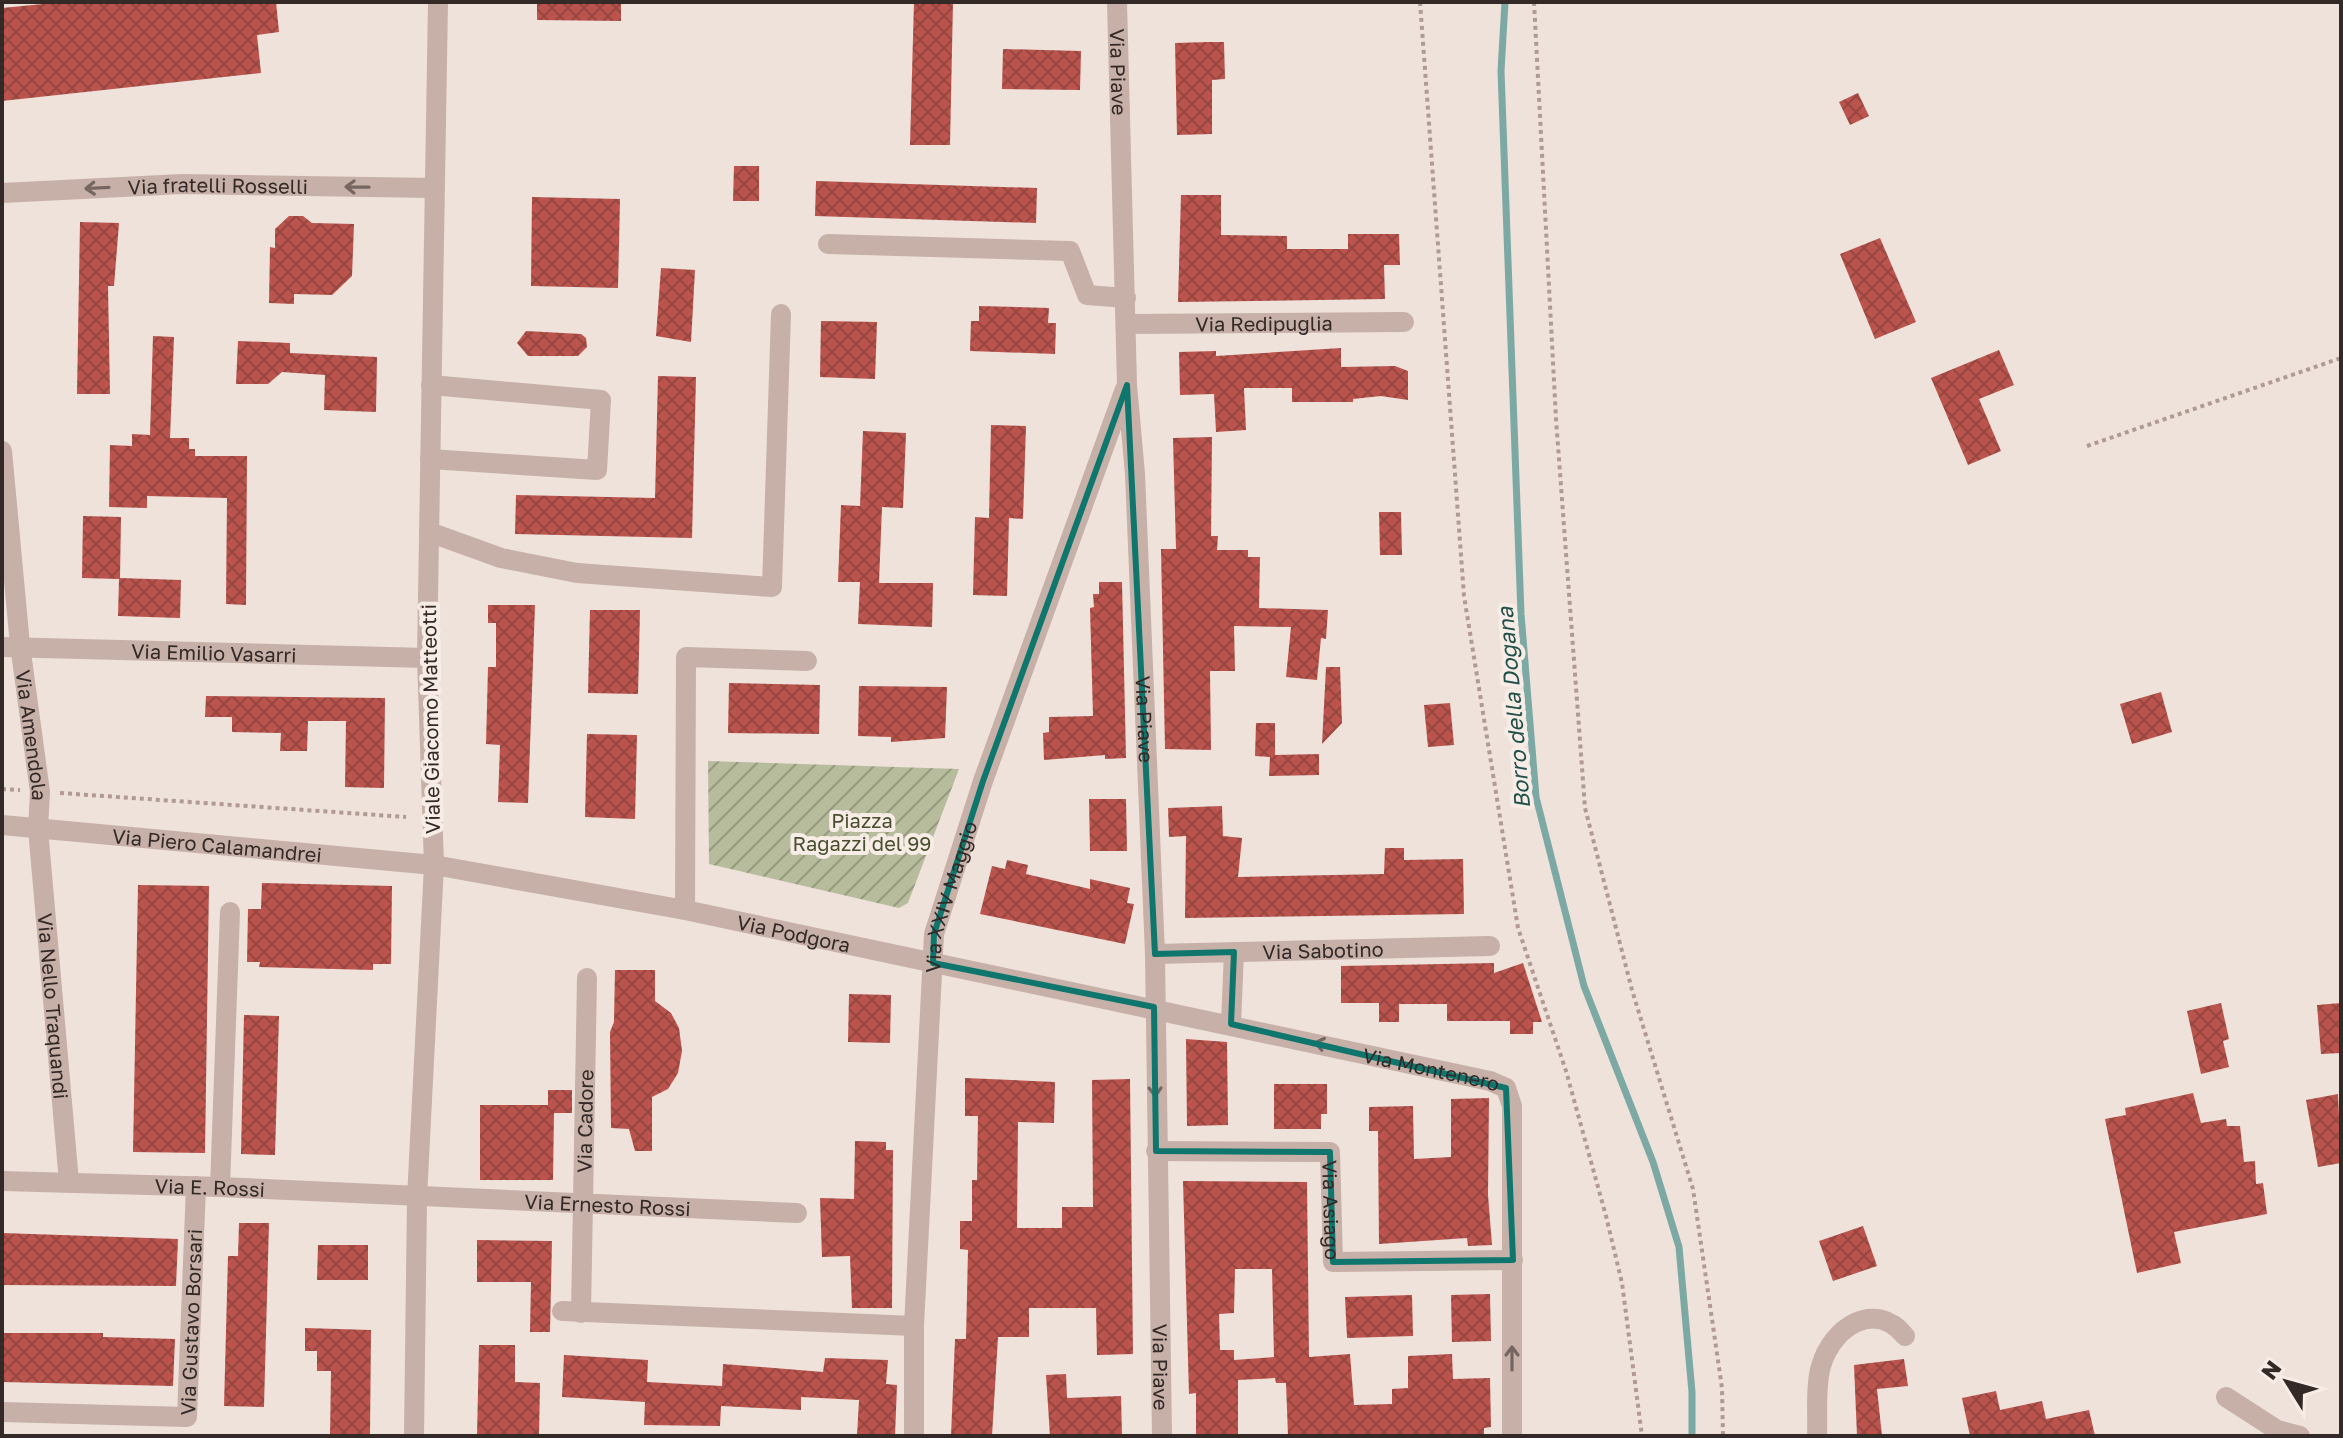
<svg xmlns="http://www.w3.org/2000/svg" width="2343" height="1438" viewBox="0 0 2343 1438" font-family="'Golos Text',sans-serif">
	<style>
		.garden { fill: url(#garden-furrows) }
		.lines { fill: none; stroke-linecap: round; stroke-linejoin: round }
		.stream { stroke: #7ca9a3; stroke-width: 7 }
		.building { fill: url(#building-cross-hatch); fill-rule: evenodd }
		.path { stroke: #b19a92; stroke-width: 4; stroke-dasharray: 4 4; stroke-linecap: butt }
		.minor { stroke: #c6b0a8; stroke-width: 20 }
		.oneway { stroke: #756661 }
		.marked { fill: none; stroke: #0f766e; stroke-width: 6; stroke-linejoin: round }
		.labels { text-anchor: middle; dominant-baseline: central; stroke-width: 8; stroke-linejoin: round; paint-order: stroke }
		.street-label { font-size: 20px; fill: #332927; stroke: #f7ece6 }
		.park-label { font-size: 20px; fill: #494f2e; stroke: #f7ece6 }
		.water-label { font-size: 22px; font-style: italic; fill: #21504b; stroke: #f7ece6 }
	</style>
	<defs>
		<pattern id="garden-furrows" width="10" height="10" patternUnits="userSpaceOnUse" patternTransform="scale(2)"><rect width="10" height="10" fill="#b7bc9c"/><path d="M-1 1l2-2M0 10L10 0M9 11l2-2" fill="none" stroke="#95997f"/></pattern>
		<pattern id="building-cross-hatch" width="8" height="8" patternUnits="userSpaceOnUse" patternTransform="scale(2)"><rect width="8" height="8" fill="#ba544d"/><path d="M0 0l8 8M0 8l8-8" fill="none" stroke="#984640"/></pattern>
	</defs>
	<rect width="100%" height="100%" fill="#efe2db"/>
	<!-- garden -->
	<path class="garden" d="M708 761 959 769 908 903 899 908 709 864Z"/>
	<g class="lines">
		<!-- stream -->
		<path class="stream" d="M1505 2 1501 71 1521 614 1536 797 1584 986 1653 1162 1679 1247 1692 1392V1436"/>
	</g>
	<!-- building -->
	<g class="building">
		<path d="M63 2H276L279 32 257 35 261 73 2 101V8Z"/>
		<path d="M537 2H621V21L537 20Z"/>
		<path d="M914 2H953L950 145H910Z"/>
		<path d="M1208 42H1224L1225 79 1212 80V134L1177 135 1175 43Z"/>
		<path d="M1003 49 1081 51 1080 90 1002 89Z"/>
		<path d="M1858 93 1869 116 1850 125 1839 102Z"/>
		<path d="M734 166H759V201H733Z"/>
		<path d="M816 181 1037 188 1036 223 815 216Z"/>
		<path d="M1181 195H1221V235L1287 236V249H1348V234H1399L1400 265H1384L1385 299 1178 302Z"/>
		<path d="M532 197 620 199 618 288 531 286Z"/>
		<path d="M289 216H303L312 223 354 224 352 276 332 295 294 294V304L269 303 270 247 275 248V229Z"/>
		<path d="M80 222 119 223 114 286H108L110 394H77Z"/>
		<path d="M1880 238 1916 322 1875 339 1840 254Z"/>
		<path d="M661 268 695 270 691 342 656 336Z"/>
		<path d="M979 306 1049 308 1048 323H1056L1055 354 970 351 971 321H979Z"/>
		<path d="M821 321 877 322 875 379 820 377Z"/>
		<path d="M526 331 581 334 586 338 587 347 578 356H528L517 343Z"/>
		<path d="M153 336 174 337 170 438H189V449H195V456H247L246 605 226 604 227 498 147 496V508L109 507 110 445 132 446V434L150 435Z"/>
		<path d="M238 341 290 343V353L377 357 376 412 324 410 325 375 282 372 268 384H236Z"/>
		<path d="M1341 348V367L1395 366 1408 371V400L1381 396 1353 399V402H1292V388H1244L1246 430 1216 432 1214 394 1180 395 1179 352 1216 351V356Z"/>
		<path d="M1999 350 2014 385 1979 399 2001 451 1968 465 1931 378Z"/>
		<path d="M658 376 696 377 692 538 515 534 516 495 655 498Z"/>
		<path d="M991 425 1026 426 1023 519 1009 518 1007 596 973 595 975 517 989 518Z"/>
		<path d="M863 431 906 433 903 508 882 507 879 583H933L932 627 858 624 860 582H838L841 505 860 506Z"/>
		<path d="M1212 437 1211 536H1218L1217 550H1248V557H1260L1259 608 1328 610 1326 639 1321 638 1317 680 1286 677 1291 627 1234 626 1235 671H1210L1211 750 1165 749 1161 549H1176L1173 438Z"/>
		<path d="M1379 512H1401L1402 555H1380Z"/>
		<path d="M83 516 121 517 120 578 181 580 180 618 118 616 119 579 82 578Z"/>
		<path d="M1099 582H1122L1126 758 1105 759V755L1044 760 1043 733 1049 732V717L1093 716 1090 608 1094 607 1093 594H1099Z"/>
		<path d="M488 605H535L528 803 498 802 500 745 486 744 488 667H496V623H488Z"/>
		<path d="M590 610H640L638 694 588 693Z"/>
		<path d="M1326 667H1340L1342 723 1322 744Z"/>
		<path d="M729 683 820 685 819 734 728 733Z"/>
		<path d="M859 686 947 687 945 738 891 742V737L858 736Z"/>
		<path d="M2161 692 2172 732 2132 744 2120 704Z"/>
		<path d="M206 696 385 698 384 788 345 787 346 721H308L307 751H280L281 733 232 732V717H205Z"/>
		<path d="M1450 703 1454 745 1428 747 1424 705Z"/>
		<path d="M1256 723H1275V755L1319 754V775L1269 776 1270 757 1255 756Z"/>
		<path d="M587 734 637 735 635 819 585 817Z"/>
		<path d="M1089 799H1126L1127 851H1090Z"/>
		<path d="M1222 806 1223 836 1242 838 1238 877 1384 874 1385 848H1404V860L1463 859 1464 914 1185 918 1186 836 1169 837 1168 808Z"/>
		<path d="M1007 860 1028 865 1026 874 1090 889V879L1130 888 1127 903 1134 904 1125 944 980 914 992 866 1005 869Z"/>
		<path d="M262 883 392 886 391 964H373V970L259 967 260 962H247L248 909H261Z"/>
		<path d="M138 885 209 886 205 1153 133 1152Z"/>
		<path d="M1494 963V973L1523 963 1542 1022H1533V1034H1510V1021H1447V1004H1399V1022H1379V1003H1341V966Z"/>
		<path d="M615 970H655V1001L671 1013 679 1028 682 1051 678 1073 668 1089 652 1097V1151H635L629 1129 611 1128 610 1032 614 1022Z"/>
		<path d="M849 994 891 995 890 1043 848 1042Z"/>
		<path d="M2221 1003 2229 1039 2223 1041 2229 1067 2201 1074 2187 1011Z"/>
		<path d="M2341 1003V1053L2321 1054 2317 1005Z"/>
		<path d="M244 1015 279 1016 275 1155 241 1154Z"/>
		<path d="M1186 1039 1227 1042 1228 1125 1187 1126Z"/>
		<path d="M965 1078 1055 1082 1054 1123 1018 1122 1017 1228H1062V1207H1093L1092 1080 1130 1079 1133 1354 1097 1355 1096 1308H1029V1337H998L992 1436H951L955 1339H966L968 1250 960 1249V1221H972V1180H977L978 1116H965Z"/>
		<path d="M1274 1084H1327V1114H1321V1129H1274Z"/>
		<path d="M548 1090H572V1113H554L553 1180H480V1105H548Z"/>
		<path d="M2193 1093 2201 1123 2226 1119 2227 1126H2240L2244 1162 2255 1161 2256 1184 2263 1183 2267 1214 2174 1232 2181 1263 2137 1273 2105 1119 2126 1115 2125 1108Z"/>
		<path d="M2338 1094 2341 1163 2318 1167 2306 1100Z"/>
		<path d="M1489 1098 1488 1195 1492 1245 1468 1246 1467 1238 1379 1244 1378 1131H1369V1107L1413 1106 1414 1159 1451 1157V1099Z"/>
		<path d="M855 1141 886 1142V1150H893L892 1308H852L850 1256 822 1257 820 1198 854 1199Z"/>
		<path d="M1183 1181 1307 1182 1309 1357 1350 1354 1354 1405 1392 1404V1389L1408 1388V1356L1452 1354 1453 1379 1490 1378 1491 1427 1484 1428V1436H1288L1286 1383H1276L1275 1378 1238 1380V1436H1196V1393L1189 1394ZM1235 1269H1272L1274 1357 1234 1360V1350H1220L1219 1314 1234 1313Z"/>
		<path d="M239 1223H269L264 1407 224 1406 228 1256H238Z"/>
		<path d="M1863 1226 1877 1266 1833 1281 1819 1241Z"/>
		<path d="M2 1233 178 1239 176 1286 2 1285Z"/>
		<path d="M477 1240 552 1241 550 1332H530L531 1282H477Z"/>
		<path d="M318 1245H368V1280H317Z"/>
		<path d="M1490 1294 1491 1341 1452 1342 1451 1295Z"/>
		<path d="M1412 1295 1413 1336 1347 1338 1345 1297Z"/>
		<path d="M305 1328 371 1330 370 1436H330L331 1371H317V1351H305Z"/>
		<path d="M2 1333H103V1337L175 1339 173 1386 2 1382Z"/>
		<path d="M479 1345H515V1382L540 1383 539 1436H477Z"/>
		<path d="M564 1355 648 1360 647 1382 722 1386 723 1364 823 1372 825 1358 888 1360 886 1384 897 1385 895 1436H857L859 1400 801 1397V1410L721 1406 720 1426 644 1425 645 1402 562 1397Z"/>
		<path d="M1904 1359 1908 1386 1877 1389 1882 1436H1857L1854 1365Z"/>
		<path d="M1066 1374 1067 1398 1121 1396 1122 1436H1050L1046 1375Z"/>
		<path d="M1996 1391 2000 1410 2042 1401 2046 1419 2089 1410 2095 1436H1970L1962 1398Z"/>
	</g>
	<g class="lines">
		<!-- path -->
		<g class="path">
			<path d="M1420 2 1464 596 1518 928 1566 1071 1606 1216 1622 1283 1642 1436"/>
			<path d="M1534 2 1556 419 1585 808 1632 990 1693 1189 1722 1388 1723 1436"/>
			<path d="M2087 446 2341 358"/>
			<path d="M2 789 20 790"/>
			<path d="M60 793 406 817"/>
		</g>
		<!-- minor -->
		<g class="minor">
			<path id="s1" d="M1117 2 1127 385 1135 474 1155 954 1162 1436"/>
			<path id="s2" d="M2 193 182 184 434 188"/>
			<path d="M828 244 1070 251 1087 295 1126 298"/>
			<path id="s3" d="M1126 324 1404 322"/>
			<path id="s4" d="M2 451 20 645 40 792 38 829 69 1182"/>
			<path d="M430 459 597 470 601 400 431 385"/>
			<path d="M429 532 501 558 577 573 772 587 781 314"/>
			<path id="s5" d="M2 647 427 658"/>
			<path id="s6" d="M2 825 434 865 685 910 1490 1081 1506 1088 1512 1106V1436"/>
			<path d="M685 910 686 657 807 661"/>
			<path id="s7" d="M1155 954 1490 946"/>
			<path d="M1231 1024 1234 952"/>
			<path id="s8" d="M1156 1151 1330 1152 1333 1262 1513 1260"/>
			<path id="s9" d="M2 1181 220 1187 797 1213"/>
			<path d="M220 1187 230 912"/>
			<path d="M562 1311 914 1326"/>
			<path id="s10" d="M581 1313 587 978"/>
			<path d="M2226 1397 2277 1430 2300 1436"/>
			<path id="s11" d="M2 1412 187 1417 196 1186"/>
			<path d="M414 1436 417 1198 434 865 427 658 438 2"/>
			<path id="s12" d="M914 1436V1326L934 934 983 781 1125 389"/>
			<path d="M1817 1436C1818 1414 1815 1387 1821 1366 1832 1327 1875 1299 1905 1336"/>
		</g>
	</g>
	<!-- one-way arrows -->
	<defs><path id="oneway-shaft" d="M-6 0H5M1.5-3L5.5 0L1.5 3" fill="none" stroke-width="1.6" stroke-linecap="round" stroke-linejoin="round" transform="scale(2)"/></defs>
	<g class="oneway">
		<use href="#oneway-shaft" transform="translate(357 187) rotate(-179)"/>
		<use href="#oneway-shaft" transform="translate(97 188) rotate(177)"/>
		<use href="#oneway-shaft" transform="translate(1326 1045) rotate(-168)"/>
		<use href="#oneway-shaft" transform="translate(1155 1085) rotate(89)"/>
		<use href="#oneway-shaft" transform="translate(1512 1358) rotate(-90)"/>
	</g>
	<!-- marked area -->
	<path class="marked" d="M1127 385 1155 954 1234 952 1231 1024 1506 1088 1513 1260 1333 1262 1330 1152 1156 1151 1154 1007 933 963 934 934 983 781Z"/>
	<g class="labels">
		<!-- street labels -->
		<g class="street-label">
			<text stroke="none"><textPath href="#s1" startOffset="70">Via Piave</textPath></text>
			<text stroke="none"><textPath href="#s2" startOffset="216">Via fratelli Rosselli</textPath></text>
			<text stroke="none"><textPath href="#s3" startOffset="138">Via Redipuglia</textPath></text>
			<text stroke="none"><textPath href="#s5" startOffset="212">Via Emilio Vasarri</textPath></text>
			<text transform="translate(430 719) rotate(-91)">Viale Giacomo Matteotti</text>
			<text stroke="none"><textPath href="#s1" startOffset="718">Via Piave</textPath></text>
			<text stroke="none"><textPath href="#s4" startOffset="286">Via Amendola</textPath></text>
			<text stroke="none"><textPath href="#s6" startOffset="216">Via Piero Calamandrei</textPath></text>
			<text stroke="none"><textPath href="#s12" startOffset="542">Via XXIV Maggio</textPath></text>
			<text stroke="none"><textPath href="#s6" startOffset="800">Via Podgora</textPath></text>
			<text stroke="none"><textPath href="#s7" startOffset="168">Via Sabotino</textPath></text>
			<text stroke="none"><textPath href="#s4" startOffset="558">Via Nello Traquandi</textPath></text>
			<text stroke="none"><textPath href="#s6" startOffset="1452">Via Montenero</textPath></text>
			<text stroke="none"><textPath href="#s10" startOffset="192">Via Cadore</textPath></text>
			<text stroke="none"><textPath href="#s9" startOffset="208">Via E. Rossi</textPath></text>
			<text stroke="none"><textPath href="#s9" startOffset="606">Via Ernesto Rossi</textPath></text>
			<text stroke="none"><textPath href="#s8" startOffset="232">Via Asiago</textPath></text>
			<text stroke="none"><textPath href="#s11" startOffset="280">Via Gustavo Borsari</textPath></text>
			<text stroke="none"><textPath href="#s1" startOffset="1366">Via Piave</textPath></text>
		</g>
		<!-- park labels -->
		<g class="park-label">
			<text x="862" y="820">Piazza<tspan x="862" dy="23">Ragazzi del 99</tspan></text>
		</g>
		<!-- water labels -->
		<g class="water-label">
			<text transform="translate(1513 708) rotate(-95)">Borro della Dogana</text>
		</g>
	</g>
	<!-- border -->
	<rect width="2343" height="1438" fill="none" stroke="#332927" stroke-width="8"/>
	<!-- north arrow -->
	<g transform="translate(2287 1382) rotate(307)" stroke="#f7ece6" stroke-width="6" paint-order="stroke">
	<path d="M0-6L14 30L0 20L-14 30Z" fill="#332927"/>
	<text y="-12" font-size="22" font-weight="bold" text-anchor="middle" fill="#332927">N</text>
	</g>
</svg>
